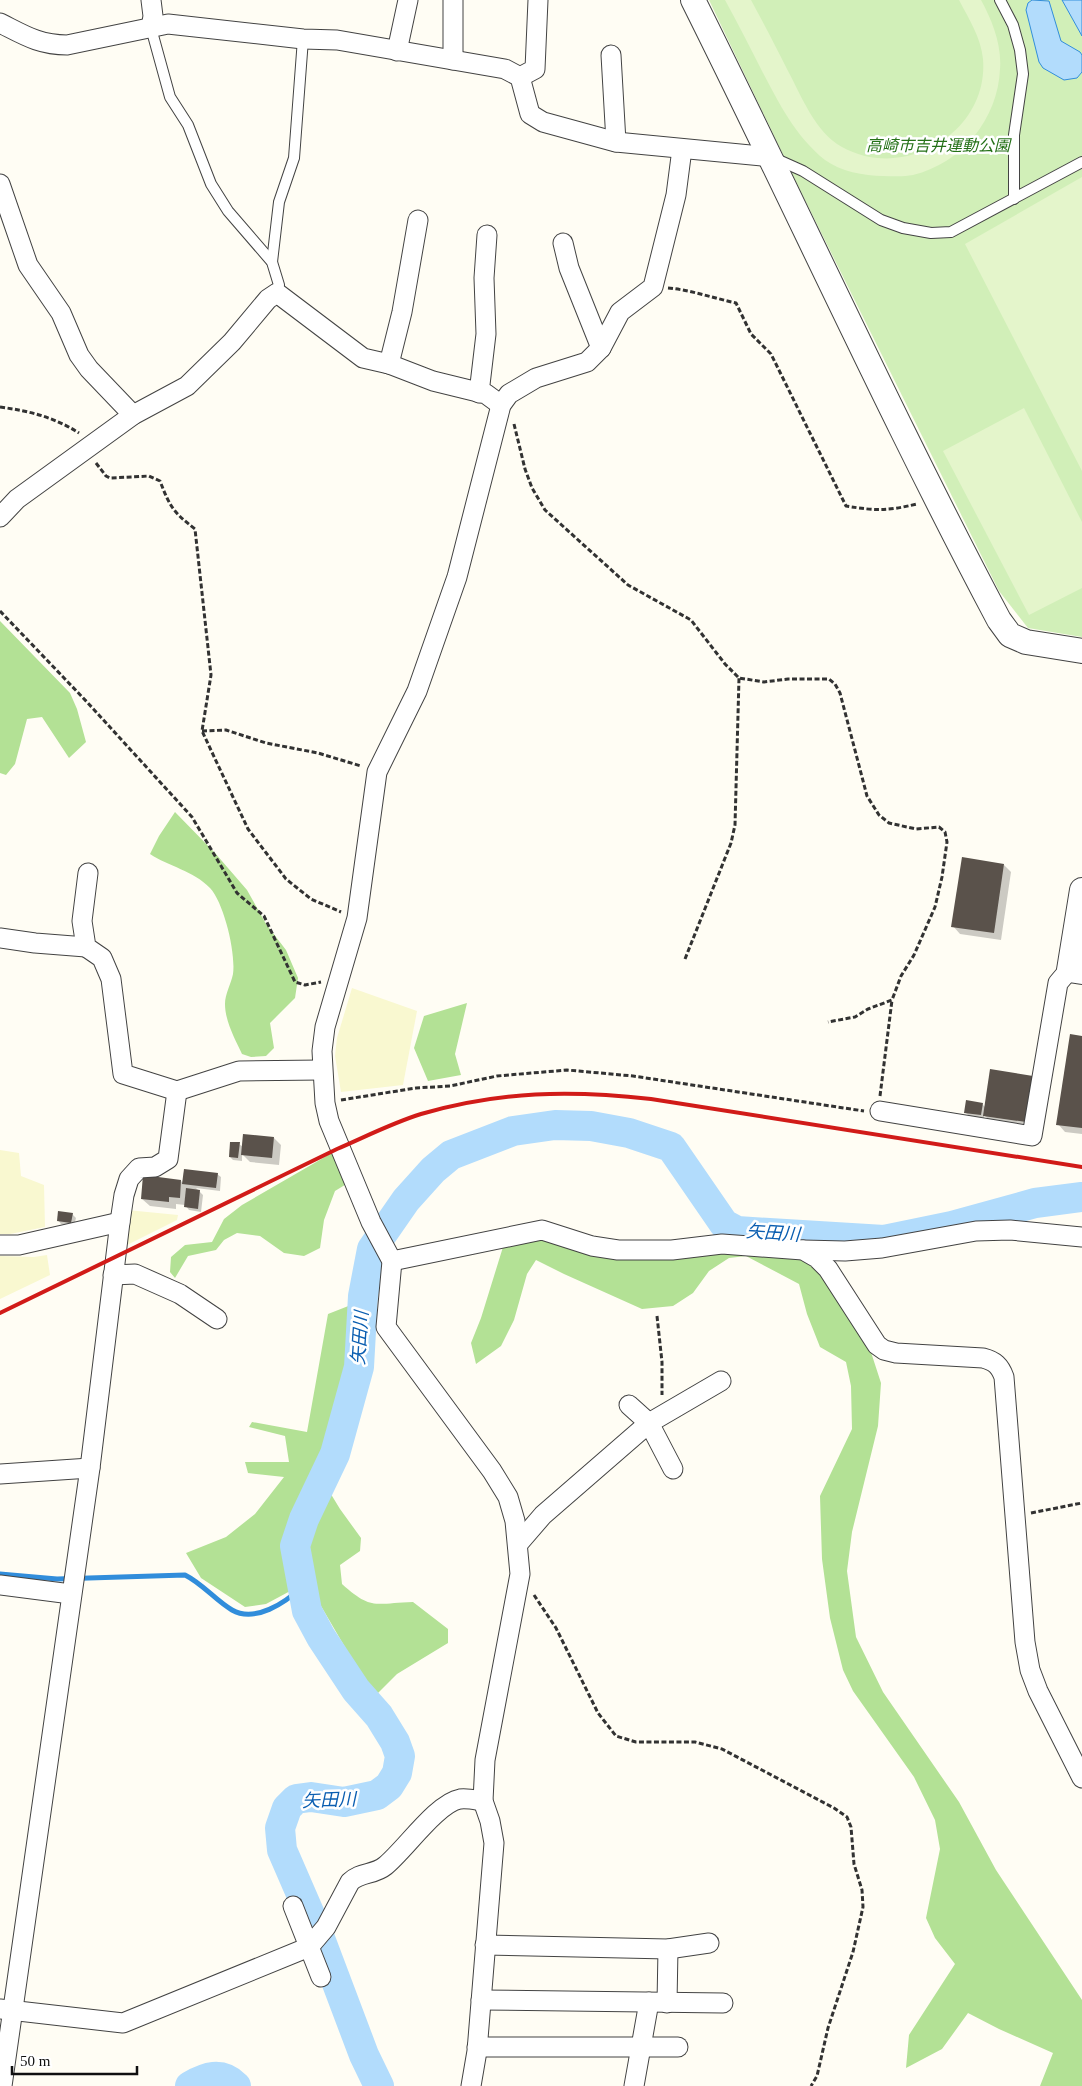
<svg xmlns="http://www.w3.org/2000/svg" width="1082" height="2086" viewBox="0 0 1082 2086" font-family="'Times New Roman','Noto Sans JP',serif">
	<style>
		.farmland { fill: #f9f8d0 }
		.green { fill: #d1efb8 }
		.forest { fill: #b3e195 }
		.pitch { fill: #e4f5cb }
		.water { fill: #b2dcfc; stroke: #318ddb }
		.shadow { fill: #0003 }
		.lines { fill: none; stroke-linecap: round; stroke-linejoin: round }
		.stream { stroke: #318ddb; stroke-width: 5 }
		.river { stroke: #b2dcfc; stroke-width: 30 }
		.building { fill: #5a524b }
		.service-casing { stroke: #434343; stroke-width: 12 }
		.minor-casing { stroke: #434343; stroke-width: 21 }
		.tertiary-casing { stroke: #434343; stroke-width: 26 }
		.path { stroke: #323232; stroke-width: 3; stroke-dasharray: 5 2.5; stroke-linecap: butt }
		.service { stroke: #fff; stroke-width: 10 }
		.minor { stroke: #fff; stroke-width: 19 }
		.tertiary { stroke: #fff; stroke-width: 24 }
		.rail { stroke: #d11b18; stroke-width: 4 }
		.labels { text-anchor: middle; dominant-baseline: central; stroke-width: 5; stroke-linejoin: round; paint-order: stroke }
		.park-label { font-size: 16px; font-style: italic; fill: #257118; stroke: #fff }
		.water-label { font-size: 18px; font-style: italic; fill: #0a5eb1; stroke: #fff }
	</style>
	<rect width="100%" height="100%" fill="#fffdf4"/>
	<!-- farmland -->
	<g class="farmland">
		<path d="M352 988 417 1011 403 1085 341 1092 335 1056 337 1038Z"/>
		<path d="M0 1150 19 1153 21 1176 44 1185 45 1227 10 1234H0Z"/>
		<path d="M127 1210 178 1215 177 1220 123 1247Z"/>
		<path d="M47 1255 50 1275 0 1299V1256L34 1257Z"/>
	</g>
	<!-- green -->
	<path class="green" d="M709 0H1082V637L1028 628 999 591 797 184Z"/>
	<!-- forest -->
	<g class="forest">
		<path d="M0 621 70 693 77 709 86 742 69 758 42 717 27 719 15 764 6 775 0 773Z"/>
		<path d="M175 812 215 853 247 890 266 924 286 950 298 978 295 998 270 1023 274 1048 266 1056 251 1057 242 1054C235 1039 225 1021 225 1004 225 994 231 984 233 974 236 953 224 903 210 888 194 871 168 866 150 854L159 836Z"/>
		<path d="M467 1003 455 1054 461 1075 428 1081 414 1048 424 1016Z"/>
		<path d="M337 1150 348 1183 335 1191 324 1220 320 1248 304 1256 284 1253 260 1236 237 1233 224 1240 216 1250 188 1256 175 1278 170 1272 171 1257 185 1245 212 1242 224 1219 242 1205Z"/>
		<path d="M542 1240 588 1255 628 1260H655L725 1249H749L804 1260 822 1275 869 1346 881 1383 878 1426 852 1532 847 1571 856 1637 883 1692 959 1802 996 1870 1082 2000V2086H1040L1053 2053 999 2029 968 2013 942 2049 906 2068 909 2035 955 1964 935 1938 926 1918 940 1849 935 1820 914 1777 853 1691 843 1670 830 1618 822 1559 820 1496 852 1429 851 1386 846 1362 820 1347 807 1314 799 1284 746 1256 729 1258 709 1271 693 1293 673 1306 642 1309 564 1274 536 1260 527 1274 514 1320 501 1346 476 1364 471 1343 481 1318 503 1247 524 1241Z"/>
		<path d="M356 1303 350 1359 338 1406 315 1468 340 1509 361 1538 360 1551 340 1565 342 1584C372 1611 375 1603 413 1602L448 1629V1643L397 1674 374 1697 307 1582 266 1604 245 1607 201 1578 186 1553 226 1537 255 1514 284 1477 248 1473 245 1462H289L285 1436 249 1427 252 1422 307 1432 328 1314Z"/>
	</g>
	<!-- pitch -->
	<g class="pitch">
		<path d="M725 0H751C764 24 776 47 788 71 802 97 815 132 842 147 905 182 989 132 983 59 981 38 969 19 959 0H981C992 20 1002 45 1000 69 998 119 962 163 913 175 903 177 892 176 883 176 864 176 840 171 825 160 795 136 779 103 762 71 750 47 738 24 725 0Z"/>
		<path d="M1082 177V471L965 244Z"/>
		<path d="M1024 408 1082 522V588L1029 615 943 451Z"/>
	</g>
	<!-- water -->
	<g class="water">
		<path d="M1032 0 1049 1 1061 41 1080 52 1082 55V72L1077 78 1064 80 1043 68 1039 62 1026 10 1028 3Z"/>
		<path d="M1062 0H1082V36Z"/>
	</g>
	<!-- shadow -->
	<g class="shadow">
		<path d="M1004 865 1011 872 1001 940 960 934 953 926Z"/>
		<path d="M1082 1037V1134L1065 1132 1058 1124Z"/>
		<path d="M991 1071 1033 1129 992 1123 984 1115V1118L969 1116 965 1112 982 1104 986 1108Z"/>
		<path d="M274 1138 281 1145 279 1165 250 1162 242 1154V1161L233 1160 230 1157 239 1144 243 1147Z"/>
		<path d="M217 1174 221 1177 220 1191 196 1188 203 1195 201 1212 189 1210 185 1205 176 1204V1209L150 1206 142 1199 181 1181 184 1184Z"/>
		<path d="M72 1214 76 1218 74 1226 61 1224 58 1220Z"/>
	</g>
	<g class="lines">
		<!-- stream -->
		<path class="stream" d="M0 1574 57 1579 185 1575C203 1584 215 1600 232 1610 255 1623 285 1603 302 1587"/>
		<!-- river -->
		<g class="river">
			<path d="M190 2086C206 2077 221 2071 236 2086"/>
			<path d="M379 2086 364 2055 318 1933 282 1850 280 1828 287 1808 296 1799 311 1797 344 1802 377 1795 389 1786 397 1773 400 1756 395 1742 379 1716 356 1690 321 1637 307 1611 295 1546 304 1519 335 1454 359 1367 363 1296 372 1249 406 1200 433 1170 451 1155 513 1131 555 1125 591 1126 629 1133 671 1147 724 1224 737 1231 884 1240 952 1226 1035 1203 1082 1197"/>
		</g>
	</g>
	<!-- building -->
	<g class="building">
		<path d="M962 857 1004 864 994 933 951 927Z"/>
		<path d="M1070 1034 1082 1036V1128L1056 1125Z"/>
		<path d="M990 1069 1033 1076 1026 1122 983 1116Z"/>
		<path d="M966 1100 983 1103 981 1115 964 1113Z"/>
		<path d="M243 1134 274 1137 272 1158 241 1155Z"/>
		<path d="M230 1142H240L238 1158 229 1157Z"/>
		<path d="M184 1169 218 1173 216 1188 182 1184Z"/>
		<path d="M143 1175 181 1180 180 1198 169 1197V1202L141 1199Z"/>
		<path d="M186 1188 200 1190 198 1209 184 1207Z"/>
		<path d="M58 1211 73 1213 71 1223 57 1221Z"/>
	</g>
	<g class="lines">
		<!-- service casing -->
		<g class="service-casing">
			<g id="service">
				<path d="M1000 0 1013 25 1020 50 1023 74 1014 135V199"/>
				<path d="M151 28 170 97 188 125 211 184 228 211 272 262 279 285 277 293"/>
				<path d="M774 158 803 171 881 220 903 228 931 233 951 232 1082 162"/>
				<path d="M272 262 279 202 294 158 303 39"/>
			</g>
		</g>
		<!-- minor casing -->
		<g class="minor-casing">
			<g id="minor">
				<path d="M0 23C24 35 39 45 67 45L168 24 303 39 337 40 505 69 520 77 530 114 543 122 616 142 771 157"/>
				<path d="M151 28 153 16 151 0"/>
				<path d="M397 51 408 0"/>
				<path d="M611 55 616 142"/>
				<path d="M453 60V0"/>
				<path d="M520 77 535 69 538 0"/>
				<path d="M0 184 28 265 61 313 79 355 89 369 133 415"/>
				<path d="M563 243 569 268 601 348"/>
				<path d="M389 364 402 312 418 220"/>
				<path d="M479 393 486 334 484 278 487 235"/>
				<path d="M0 517 17 499 133 415 187 386 232 342 268 299 277 293 363 358 389 364 433 381 486 394 501 405"/>
				<path d="M88 873 82 921 86 947 102 958 111 979 123 1074 177 1091 239 1071 321 1070"/>
				<path d="M0 938 35 943 86 947"/>
				<path d="M880 1111 1032 1136 1058 983 1069 970"/>
				<path d="M0 1245H19L120 1222"/>
				<path d="M803 1250 845 1251 882 1248 976 1231 1010 1230 1082 1237"/>
				<path d="M392 1261 542 1230 592 1246 618 1250H672L722 1244 803 1250 817 1258 828 1269 877 1345 884 1350 896 1353 983 1358C995 1361 1000 1366 1004 1377L1025 1642 1030 1670 1038 1691 1082 1778"/>
				<path d="M113 1275 135 1274 180 1294 217 1319"/>
				<path d="M629 1405 649 1423 673 1469"/>
				<path d="M0 1474 90 1468"/>
				<path d="M518 1544 543 1515 649 1423 721 1381"/>
				<path d="M0 1585 71 1594"/>
				<path d="M293 1906 321 1977"/>
				<path d="M485 1945 668 1949 709 1943"/>
				<path d="M481 2000 723 2003"/>
				<path d="M667 2003 668 1949"/>
				<path d="M0 2009 123 2023 309 1947 326 1927 350 1882C360 1872 374 1875 385 1866 404 1851 437 1803 460 1799 467 1798 476 1800 483 1801"/>
				<path d="M477 2047H678"/>
				<path d="M2 2086 90 1468 120 1222 124 1195 129 1179 139 1168 155 1167 168 1159 177 1091"/>
				<path d="M471 2086 477 2051 494 1843 490 1821 483 1801 485 1760 520 1574 515 1521 508 1497 492 1471 386 1327 392 1261 371 1222 329 1121 325 1103 322 1051 325 1027 357 918 377 772 417 691 457 577 501 405 509 394 536 378 587 362 601 348 620 312 653 287 676 195 682 149"/>
				<path d="M634 2086 649 2002"/>
			</g>
		</g>
		<!-- tertiary casing -->
		<g class="tertiary-casing">
			<g id="tertiary">
				<path d="M693 0C796 206 891 417 999 620L1010 635 1026 642 1082 651"/>
				<path d="M1082 890 1069 970 1082 972"/>
			</g>
		</g>
		<!-- path -->
		<g class="path">
			<path d="M668 288C691 290 713 298 736 303L751 334 771 354 846 506C876 511 887 511 917 504"/>
			<path d="M0 407C29 411 54 417 79 433"/>
			<path d="M514 424 525 469 532 488 545 510 628 585 691 620 725 664 739 678 764 682 788 679H829L835 684 840 693 867 796 879 815 889 823 916 829 939 827 945 832 947 842 942 877 935 907 914 955 901 976 892 1000 868 1009 855 1017 828 1022"/>
			<path d="M96 463 106 476 110 478 149 476 160 481C170 507 173 512 195 529L211 675 202 731 248 829 286 879 311 899 341 912"/>
			<path d="M0 611 87 702 192 817 237 893 264 916 295 982 305 985 321 982"/>
			<path d="M202 731 226 730 266 743 318 753 361 766"/>
			<path d="M685 959 731 843 735 825 739 678"/>
			<path d="M880 1096 892 1000"/>
			<path d="M341 1100 416 1088 450 1086 497 1076 567 1070 633 1076 864 1111"/>
			<path d="M657 1316 662 1362V1395"/>
			<path d="M1031 1513 1082 1503"/>
			<path d="M534 1595 556 1628 598 1713 616 1736 636 1742H695L722 1749 834 1808 847 1817 851 1827 854 1864 862 1890 863 1907 853 1952 828 2028 817 2076 811 2086"/>
		</g>
		<!-- service -->
		<use href="#service" class="service"/>
		<!-- minor -->
		<use href="#minor" class="minor"/>
		<!-- tertiary -->
		<use href="#tertiary" class="tertiary"/>
		<!-- rail -->
		<path class="rail" d="M0 1313 337 1149C365 1137 392 1123 421 1114 499 1091 571 1090 651 1099L1082 1167"/>
	</g>
	<g class="labels">
		<!-- park labels -->
		<g class="park-label">
			<text x="938" y="145">高崎市吉井運動公園</text>
		</g>
		<!-- water labels -->
		<g class="water-label">
			<text transform="translate(773 1233) rotate(4)">矢田川</text>
			<text transform="translate(360 1338) rotate(-86)">矢田川</text>
			<text transform="translate(329 1800) rotate(-2)">矢田川</text>
		</g>
	</g>
	<!-- scale -->
	<path d="M12 2066v8h125v-8" fill="none" stroke="#101010" stroke-width="2.5"/>
	<text x="20" y="2066" font-size="15" fill="#101010" stroke="#ffffff" stroke-width="4" paint-order="stroke">50 m</text>
</svg>
